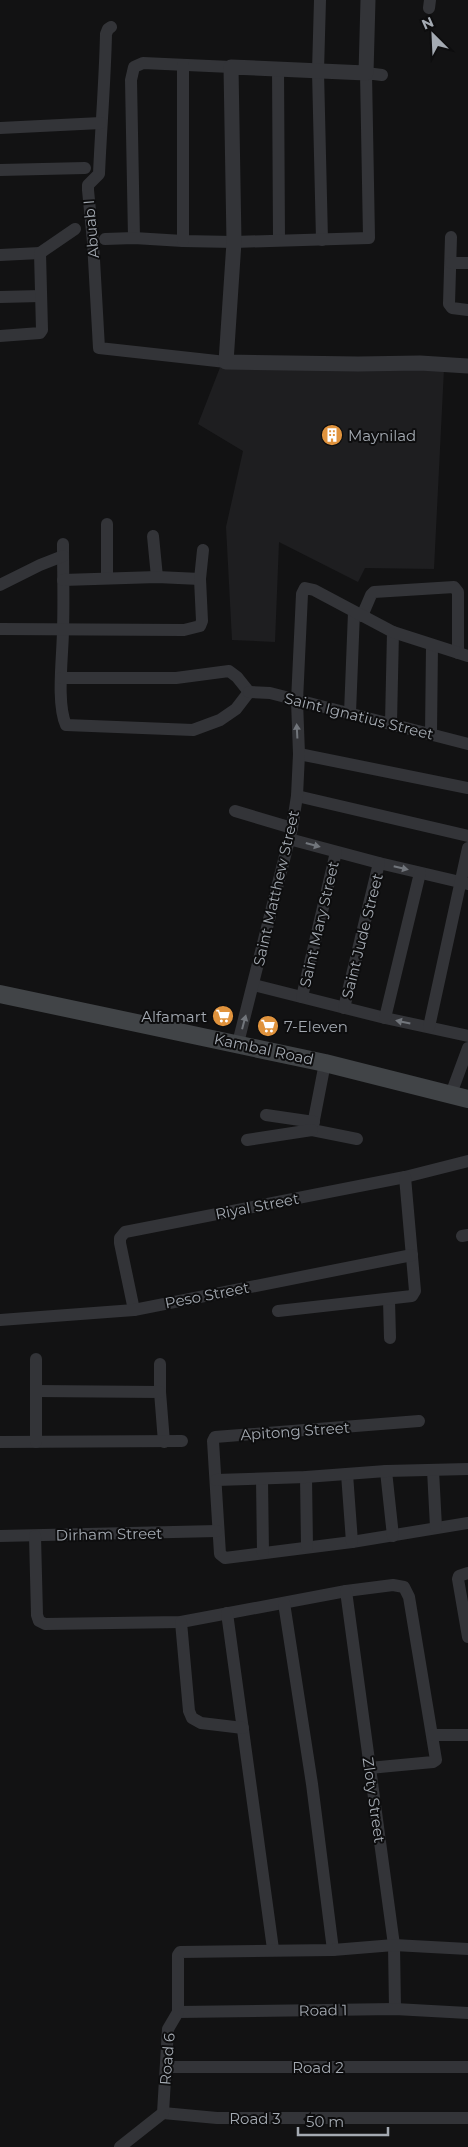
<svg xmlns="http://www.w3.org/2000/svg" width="468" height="2147" viewBox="0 0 468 2147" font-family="Montserrat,sans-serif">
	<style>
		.built { fill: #1e1e20 }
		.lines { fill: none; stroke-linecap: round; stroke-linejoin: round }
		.minor { stroke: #333438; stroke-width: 12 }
		.tertiary { stroke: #333438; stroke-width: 15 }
		.secondary { stroke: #414447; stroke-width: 18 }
		.oneway { fill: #71757b }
		.labels { text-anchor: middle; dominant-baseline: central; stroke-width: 4; stroke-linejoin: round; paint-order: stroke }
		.street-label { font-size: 15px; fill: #a4aab2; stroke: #0d0d0e }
		.poi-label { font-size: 15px; fill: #a4aab2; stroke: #0d0d0e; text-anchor: start }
	</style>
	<rect width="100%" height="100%" fill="#121213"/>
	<!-- built -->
	<path class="built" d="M221 365 444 369 434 569 365 568 358 582 279 542 275 642 232 640 226 527 243 451 198 424Z"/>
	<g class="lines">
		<!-- minor -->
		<g class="minor">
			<path d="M320 0 318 71 322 240"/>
			<path d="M429 8 430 0"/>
			<path d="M111 27 108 29 106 34C105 81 101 127 99 174L88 185V190L93 242 99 348 226 362"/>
			<path d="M278 68 279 239"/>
			<path d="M0 128 101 123"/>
			<path d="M0 170 85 168"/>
			<path d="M451 237 449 304 452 308 468 310"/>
			<path d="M134 238 131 80 134 67 143 63 231 67"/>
			<path d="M105 239 134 238 183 241 234 242 369 238 366 73 382 75"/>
			<path d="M183 241V65"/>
			<path d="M0 255 40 253"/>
			<path d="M451 263H468"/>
			<path d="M0 297 41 296"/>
			<path d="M0 336 40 333 42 330 40 253 75 229"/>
			<path d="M153 536 157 577"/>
			<path d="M63 544C63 573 64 601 63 629 63 654 56 703 66 725L193 730 220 720 236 709 249 692"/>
			<path d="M107 578V524"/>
			<path d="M63 580 157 577 200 579"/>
			<path d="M0 585 40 565 63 556"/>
			<path d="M362 616 371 595 374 592 454 587 458 592V653"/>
			<path d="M0 629 184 630 200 626 202 621 200 579 203 550"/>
			<path d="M61 678H176L229 671 237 677 249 692"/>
			<path d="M249 692 270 693 468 744"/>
			<path d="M350 713 354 612"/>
			<path d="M391 723 393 632"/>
			<path d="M431 734 432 645"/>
			<path d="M299 754 468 788"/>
			<path d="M297 796 468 836"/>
			<path d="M235 811 292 828"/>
			<path d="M289 839 379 863 468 884"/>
			<path d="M254 985 385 1018 468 1036"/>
			<path d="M302 997 336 852"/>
			<path d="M344 1008 379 863"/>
			<path d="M385 1018 420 873"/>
			<path d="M429 1027 468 848"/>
			<path d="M238 1043 292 828 297 796 299 754 297 701 302 594 305 588 314 590 393 632 468 656"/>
			<path d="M325 1063 312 1130 357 1139"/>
			<path d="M451 1094 468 1048"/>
			<path d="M266 1115 314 1122"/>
			<path d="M247 1140 312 1130"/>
			<path d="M462 1236 468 1235"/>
			<path d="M389 1300 390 1338"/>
			<path d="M134 1310 120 1243V1238L125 1232 405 1177 468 1161"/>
			<path d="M278 1311 412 1296 415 1291 405 1177"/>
			<path d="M0 1320 134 1310 412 1255"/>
			<path d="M160 1364V1392L164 1442"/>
			<path d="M36 1391 160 1392"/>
			<path d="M419 1421 215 1437 213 1441 220 1554 225 1558 352 1542 468 1523"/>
			<path d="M0 1442 182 1441"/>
			<path d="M36 1442V1359"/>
			<path d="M433 1470 436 1527"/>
			<path d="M386 1471 393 1536"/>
			<path d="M347 1474 352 1542"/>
			<path d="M306 1477 307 1547"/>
			<path d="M262 1479 263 1553"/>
			<path d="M216 1480 306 1477 386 1471 468 1469"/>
			<path d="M0 1536 217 1531"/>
			<path d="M35 1536 37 1615 39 1621 45 1624 181 1622 346 1591 393 1585 404 1587 409 1597 436 1760 433 1762 369 1768"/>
			<path d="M468 1573 459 1576 458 1579 468 1637"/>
			<path d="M346 1591 394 1945 395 2009"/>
			<path d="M284 1603 312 1784 333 1950"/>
			<path d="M227 1613 273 1949"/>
			<path d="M181 1622 189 1711 192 1718 201 1723 243 1728"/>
			<path d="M433 1735H468"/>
			<path d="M178 2012 395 2009 468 2013"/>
			<path d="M167 2067H468"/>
			<path d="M163 2113 217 2118H468"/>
			<path d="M120 2147 163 2113 168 2029 178 2012V1955L180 1952 333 1950 394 1945 468 1949"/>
		</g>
		<!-- tertiary -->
		<path class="tertiary" d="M368 0 366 73 231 67 234 242 226 362 358 364 420 363 468 366"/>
		<!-- secondary -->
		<path class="secondary" d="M0 994 325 1063 468 1099"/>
	</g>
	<!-- one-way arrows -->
	<defs><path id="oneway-solid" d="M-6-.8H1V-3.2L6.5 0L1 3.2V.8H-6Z" transform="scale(1.25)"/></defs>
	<g class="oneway">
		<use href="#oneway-solid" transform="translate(297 731) rotate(-93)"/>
		<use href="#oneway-solid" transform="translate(313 845) rotate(15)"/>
		<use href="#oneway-solid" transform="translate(401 868) rotate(13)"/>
		<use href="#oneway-solid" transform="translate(244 1022) rotate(-75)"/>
		<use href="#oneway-solid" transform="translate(403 1022) rotate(-168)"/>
	</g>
	<!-- icons -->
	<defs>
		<g id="building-disc" transform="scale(1.125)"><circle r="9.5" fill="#e0933d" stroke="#0d0d0e"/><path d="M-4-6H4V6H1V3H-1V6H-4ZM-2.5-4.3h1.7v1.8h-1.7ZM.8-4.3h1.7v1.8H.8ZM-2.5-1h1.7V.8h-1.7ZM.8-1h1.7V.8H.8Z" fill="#fff"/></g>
		<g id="supermarket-disc" transform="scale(1.125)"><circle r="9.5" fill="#e0933d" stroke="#0d0d0e"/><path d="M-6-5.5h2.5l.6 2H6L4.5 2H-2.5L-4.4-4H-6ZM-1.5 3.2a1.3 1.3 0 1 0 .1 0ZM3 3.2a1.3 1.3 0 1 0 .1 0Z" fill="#fff"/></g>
	</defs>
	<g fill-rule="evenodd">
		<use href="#building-disc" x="332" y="435"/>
		<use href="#supermarket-disc" x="223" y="1016"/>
		<use href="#supermarket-disc" x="268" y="1026"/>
	</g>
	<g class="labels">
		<!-- street labels -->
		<g class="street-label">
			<text transform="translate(91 229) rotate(-95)">Abuab I</text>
			<text transform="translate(359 716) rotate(14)">Saint Ignatius Street</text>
			<text transform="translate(276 888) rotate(-77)">Saint Matthew Street</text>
			<text transform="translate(319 924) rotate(-77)">Saint Mary Street</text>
			<text transform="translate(362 936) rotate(-76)">Saint Jude Street</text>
			<text transform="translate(264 1049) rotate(12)">Kambal Road</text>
			<text transform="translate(257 1206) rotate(-11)">Riyal Street</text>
			<text transform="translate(207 1295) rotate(-11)">Peso Street</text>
			<text transform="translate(295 1431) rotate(-4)">Apitong Street</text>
			<text transform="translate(109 1534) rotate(-1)">Dirham Street</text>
			<text transform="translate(374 1800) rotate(82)">Zloty Street</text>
			<text transform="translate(323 2010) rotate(-1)">Road 1</text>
			<text transform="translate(167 2059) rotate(-85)">Road 6</text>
			<text x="318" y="2067">Road 2</text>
			<text x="255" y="2118">Road 3</text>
		</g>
		<!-- poi labels -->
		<g class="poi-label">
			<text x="348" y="435">Maynilad</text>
			<text x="207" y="1016" text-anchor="end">Alfamart</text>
			<text x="284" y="1026">7-Eleven</text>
		</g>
	</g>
	<!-- north arrow -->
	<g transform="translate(433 35) rotate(336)" stroke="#0d0d0e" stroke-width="4" paint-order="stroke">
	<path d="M0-4L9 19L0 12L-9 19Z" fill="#a4aab2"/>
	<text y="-8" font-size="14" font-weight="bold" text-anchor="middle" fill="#a4aab2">N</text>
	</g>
	<!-- scale -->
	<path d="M298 2127v8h90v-8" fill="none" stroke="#a4aab2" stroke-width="2.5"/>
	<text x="306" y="2127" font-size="15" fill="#a4aab2" stroke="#0d0d0e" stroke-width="4" paint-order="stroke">50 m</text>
</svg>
